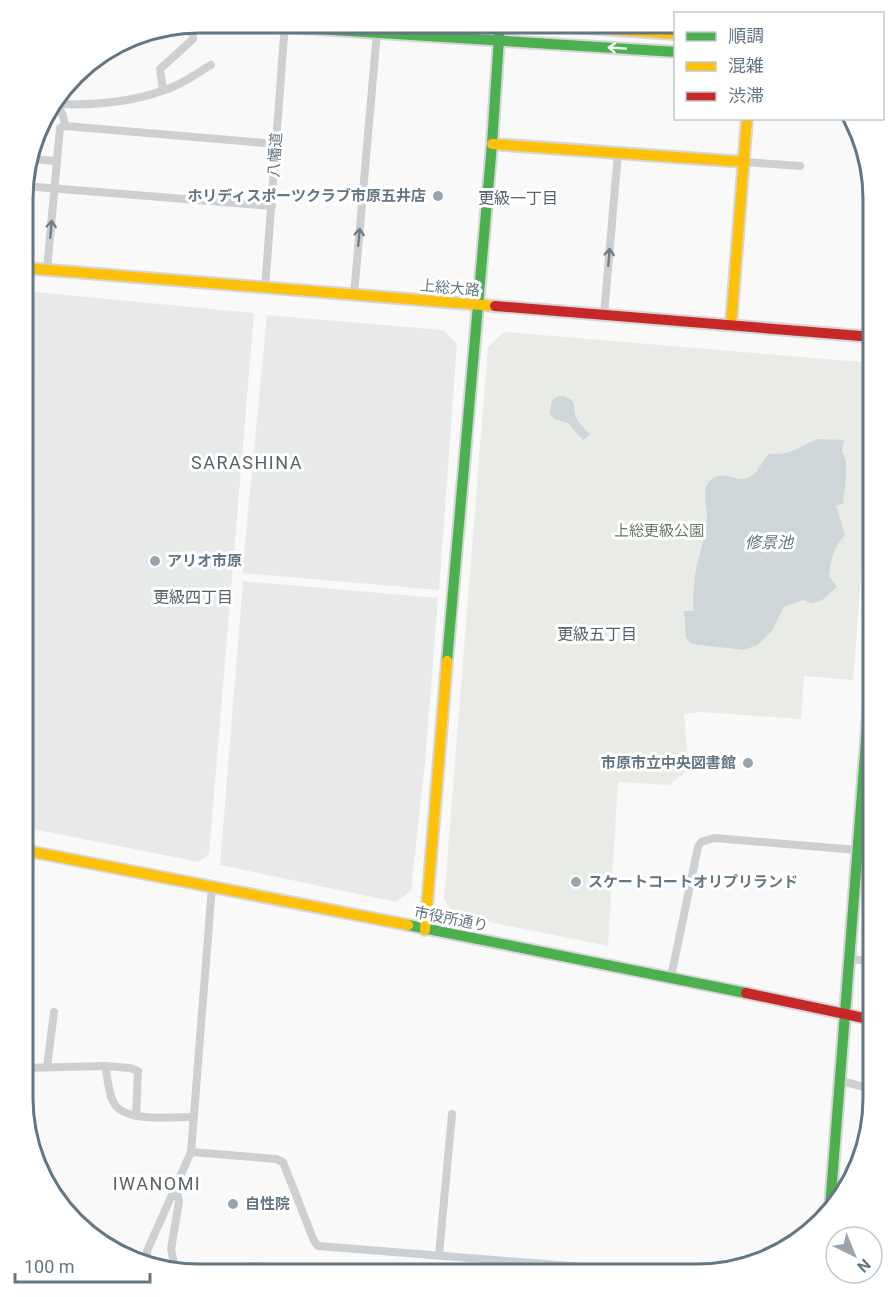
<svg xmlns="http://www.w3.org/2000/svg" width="896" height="1297" viewBox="0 0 896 1297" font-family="Roboto,'Noto Sans JP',sans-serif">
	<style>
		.built { fill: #e8e9e9 }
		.green { fill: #e8ebe6 }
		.water { fill: #ced6d9 }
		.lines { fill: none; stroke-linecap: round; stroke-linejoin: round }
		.fast-casing { stroke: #d5d6d7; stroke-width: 14 }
		.slow-casing { stroke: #d5d6d7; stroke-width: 14 }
		.jam-casing { stroke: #d5d6d7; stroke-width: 14 }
		.street { stroke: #cecfd0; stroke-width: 8 }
		.fast { stroke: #4caf50; stroke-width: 10 }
		.slow { stroke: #ffc107; stroke-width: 10 }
		.jam { stroke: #c62828; stroke-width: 10 }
		.oneway { stroke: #f6fbf6 }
		.oneway2 { stroke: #707f8b }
		.poi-dot { fill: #99a4ac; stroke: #fff; stroke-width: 2 }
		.labels { text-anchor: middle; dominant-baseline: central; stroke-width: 6; stroke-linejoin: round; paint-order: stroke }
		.street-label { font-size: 15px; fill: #657683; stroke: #fff }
		.poi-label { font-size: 15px; font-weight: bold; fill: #657683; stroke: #fff; text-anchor: start }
		.park-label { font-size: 15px; fill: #687a64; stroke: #fff }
		.neighbourhood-label { font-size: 16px; fill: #57646e; stroke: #fff }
		.water-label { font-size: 16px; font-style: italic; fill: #60757c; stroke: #fff }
		.quarter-label { font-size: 18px; letter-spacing: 1.5px; fill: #57646e; stroke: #fff }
		.rim { fill: none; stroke: #657683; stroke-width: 3 }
	</style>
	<rect width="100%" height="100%" fill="#f9f9f9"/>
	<!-- built -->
	<g class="built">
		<path d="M24 291 254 313 209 854 199 862 23 827Z"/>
		<path d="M267 315 443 330 457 344 439 590 242 573Z"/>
		<path d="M243 581 438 598 425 763 411 891 396 902 220 865Z"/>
	</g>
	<!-- green -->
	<path class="green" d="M504 332 873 363V421L853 680 804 676 801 719 702 712 684 714 689 769 669 785 618 782 608 946 455 915 444 900 488 347Z"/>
	<!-- water -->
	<g class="water">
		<path d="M563 396C580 401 571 409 577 419 580 425 586 430 590 435L583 440 568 423 555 419 550 414 551 402 557 397Z"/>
		<path d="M818 439 844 440 842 452C850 461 844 492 843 504L836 505 845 535C834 547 831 559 829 576L837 587 821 601 812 603 803 600 784 607 771 632 757 645 744 650 692 644 686 638 684 611H693C693 595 694 579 697 564 701 548 706 535 707 519 708 505 699 489 712 479 724 470 736 482 748 478 760 473 760 462 769 454 795 455 797 447 818 439Z"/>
	</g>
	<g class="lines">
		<!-- fast casing -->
		<g class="fast-casing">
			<g id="fast">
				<path d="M225 23 676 52"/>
				<path d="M447 661 492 144 500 23"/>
				<path d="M408 925 746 993"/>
				<path d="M830 1208 873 650"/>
			</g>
		</g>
		<!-- slow casing -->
		<g class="slow-casing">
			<g id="slow">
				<path d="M513 23 676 34"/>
				<path d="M492 144 745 162"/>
				<path d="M24 268 495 306"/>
				<path d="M731 325 747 118"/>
				<path d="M23 850 408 925"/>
				<path d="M425 930 447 661"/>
			</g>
		</g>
		<!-- jam casing -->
		<g class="jam-casing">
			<g id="jam">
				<path d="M495 306 873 337"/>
				<path d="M746 993 873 1020"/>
			</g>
		</g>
		<!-- street -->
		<g class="street">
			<path d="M163 90 160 69 193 39 192 24"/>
			<path d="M54 104C62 109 64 117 65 126"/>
			<path d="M55 104C96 106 137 102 175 86 187 81 199 72 211 65"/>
			<path d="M30 159 57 161"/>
			<path d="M745 162 800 166"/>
			<path d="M24 186 272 206"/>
			<path d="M47 270 60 128 65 126 276 144"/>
			<path d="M265 288 285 23"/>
			<path d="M354 295 377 32"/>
			<path d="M604 315 618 153"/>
			<path d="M861 815 873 816"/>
			<path d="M849 959 873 961"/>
			<path d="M671 977 698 847 701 842 714 838 857 850"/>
			<path d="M105 1066 130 1068 138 1071 136 1116"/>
			<path d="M47 1067 54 1012"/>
			<path d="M23 1068 105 1066C108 1077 108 1097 116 1106 129 1122 174 1117 193 1117"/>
			<path d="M841 1081 873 1089"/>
			<path d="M191 1152 276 1159 283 1162 314 1241 318 1246 673 1274"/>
			<path d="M176 1189 179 1202 171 1249 176 1273"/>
			<path d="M439 1255 452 1114"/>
			<path d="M147 1261V1251L191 1152 212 886"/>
			<path d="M242 1273 249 1266 271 1267"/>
		</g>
		<!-- fast -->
		<use href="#fast" class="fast"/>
		<!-- slow -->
		<use href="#slow" class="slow"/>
		<!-- jam -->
		<use href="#jam" class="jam"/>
	</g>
	<!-- one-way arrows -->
	<defs><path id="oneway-shaft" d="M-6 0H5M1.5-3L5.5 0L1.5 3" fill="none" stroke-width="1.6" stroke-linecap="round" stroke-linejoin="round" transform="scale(1.5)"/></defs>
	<use class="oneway" href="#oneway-shaft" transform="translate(617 48) rotate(-176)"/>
	<g class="oneway2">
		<use href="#oneway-shaft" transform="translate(51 229) rotate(-85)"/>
		<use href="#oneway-shaft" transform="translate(359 237) rotate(-85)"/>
		<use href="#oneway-shaft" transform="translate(609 257) rotate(-85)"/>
	</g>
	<!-- markers -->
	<g class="poi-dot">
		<circle cx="438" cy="196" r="6"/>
		<circle cx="155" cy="561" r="6"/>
		<circle cx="748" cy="763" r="6"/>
		<circle cx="576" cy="882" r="6"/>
		<circle cx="233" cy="1204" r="6"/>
	</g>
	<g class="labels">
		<!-- street labels -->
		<g class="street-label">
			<text transform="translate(275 155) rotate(-86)">八幡道</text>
			<text transform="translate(450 288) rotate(5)">上総大路</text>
			<text transform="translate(451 919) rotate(11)">市役所通り</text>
		</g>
		<!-- poi labels -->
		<g class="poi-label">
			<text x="426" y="196" text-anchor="end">ホリディスポーツクラブ市原五井店</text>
			<text x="167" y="561">アリオ市原</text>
			<text x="736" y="763" text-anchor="end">市原市立中央図書館</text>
			<text x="588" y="882">スケートコートオリプリランド</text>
			<text x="245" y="1204">自性院</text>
		</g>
		<!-- park labels -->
		<g class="park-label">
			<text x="659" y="531">上総更級公園</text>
		</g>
		<!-- neighbourhood labels -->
		<g class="neighbourhood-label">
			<text x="518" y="198">更級一丁目</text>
			<text x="193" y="597">更級四丁目</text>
			<text x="597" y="634">更級五丁目</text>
		</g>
		<!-- water labels -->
		<g class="water-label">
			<text x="769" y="542">修景池</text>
		</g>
		<!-- quarter labels -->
		<g class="quarter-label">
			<text x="247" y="462">SARASHINA</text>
			<text x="157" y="1183">IWANOMI</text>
		</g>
	</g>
	<!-- crop -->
	<path d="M0 0H896V1297H0ZM199 33H697A166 166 0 0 1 863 199V1098A166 166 0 0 1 697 1264H199A166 166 0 0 1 33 1098V199A166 166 0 0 1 199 33Z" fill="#fff" fill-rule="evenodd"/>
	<path class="rim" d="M199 33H697A166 166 0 0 1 863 199V1098A166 166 0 0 1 697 1264H199A166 166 0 0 1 33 1098V199A166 166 0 0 1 199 33Z"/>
	<!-- legend -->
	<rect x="674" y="12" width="210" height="108" fill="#ffffff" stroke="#c1c8cd" stroke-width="1.5"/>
	<rect x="686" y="32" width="30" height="9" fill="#4caf50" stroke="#c1c8cd" stroke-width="1.5"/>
	<text x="728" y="42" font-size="18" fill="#657683">順調</text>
	<rect x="686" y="62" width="30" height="9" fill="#ffc107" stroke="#c1c8cd" stroke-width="1.5"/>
	<text x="728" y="72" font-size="18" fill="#657683">混雑</text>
	<rect x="686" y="92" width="30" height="9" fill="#c62828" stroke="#c1c8cd" stroke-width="1.5"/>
	<text x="728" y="102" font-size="18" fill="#657683">渋滞</text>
	<!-- north arrow -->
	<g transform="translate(854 1255) rotate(137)"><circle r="28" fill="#ffffff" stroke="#c1c8cd" stroke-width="1.5"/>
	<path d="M0-4.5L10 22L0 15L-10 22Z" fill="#99a4ac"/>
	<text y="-9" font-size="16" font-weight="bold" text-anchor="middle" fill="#657683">N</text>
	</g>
	<!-- scale -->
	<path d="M15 1273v9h135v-9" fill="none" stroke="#657683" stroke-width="3"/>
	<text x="24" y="1273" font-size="18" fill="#657683" stroke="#ffffff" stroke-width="4.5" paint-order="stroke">100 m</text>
</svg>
